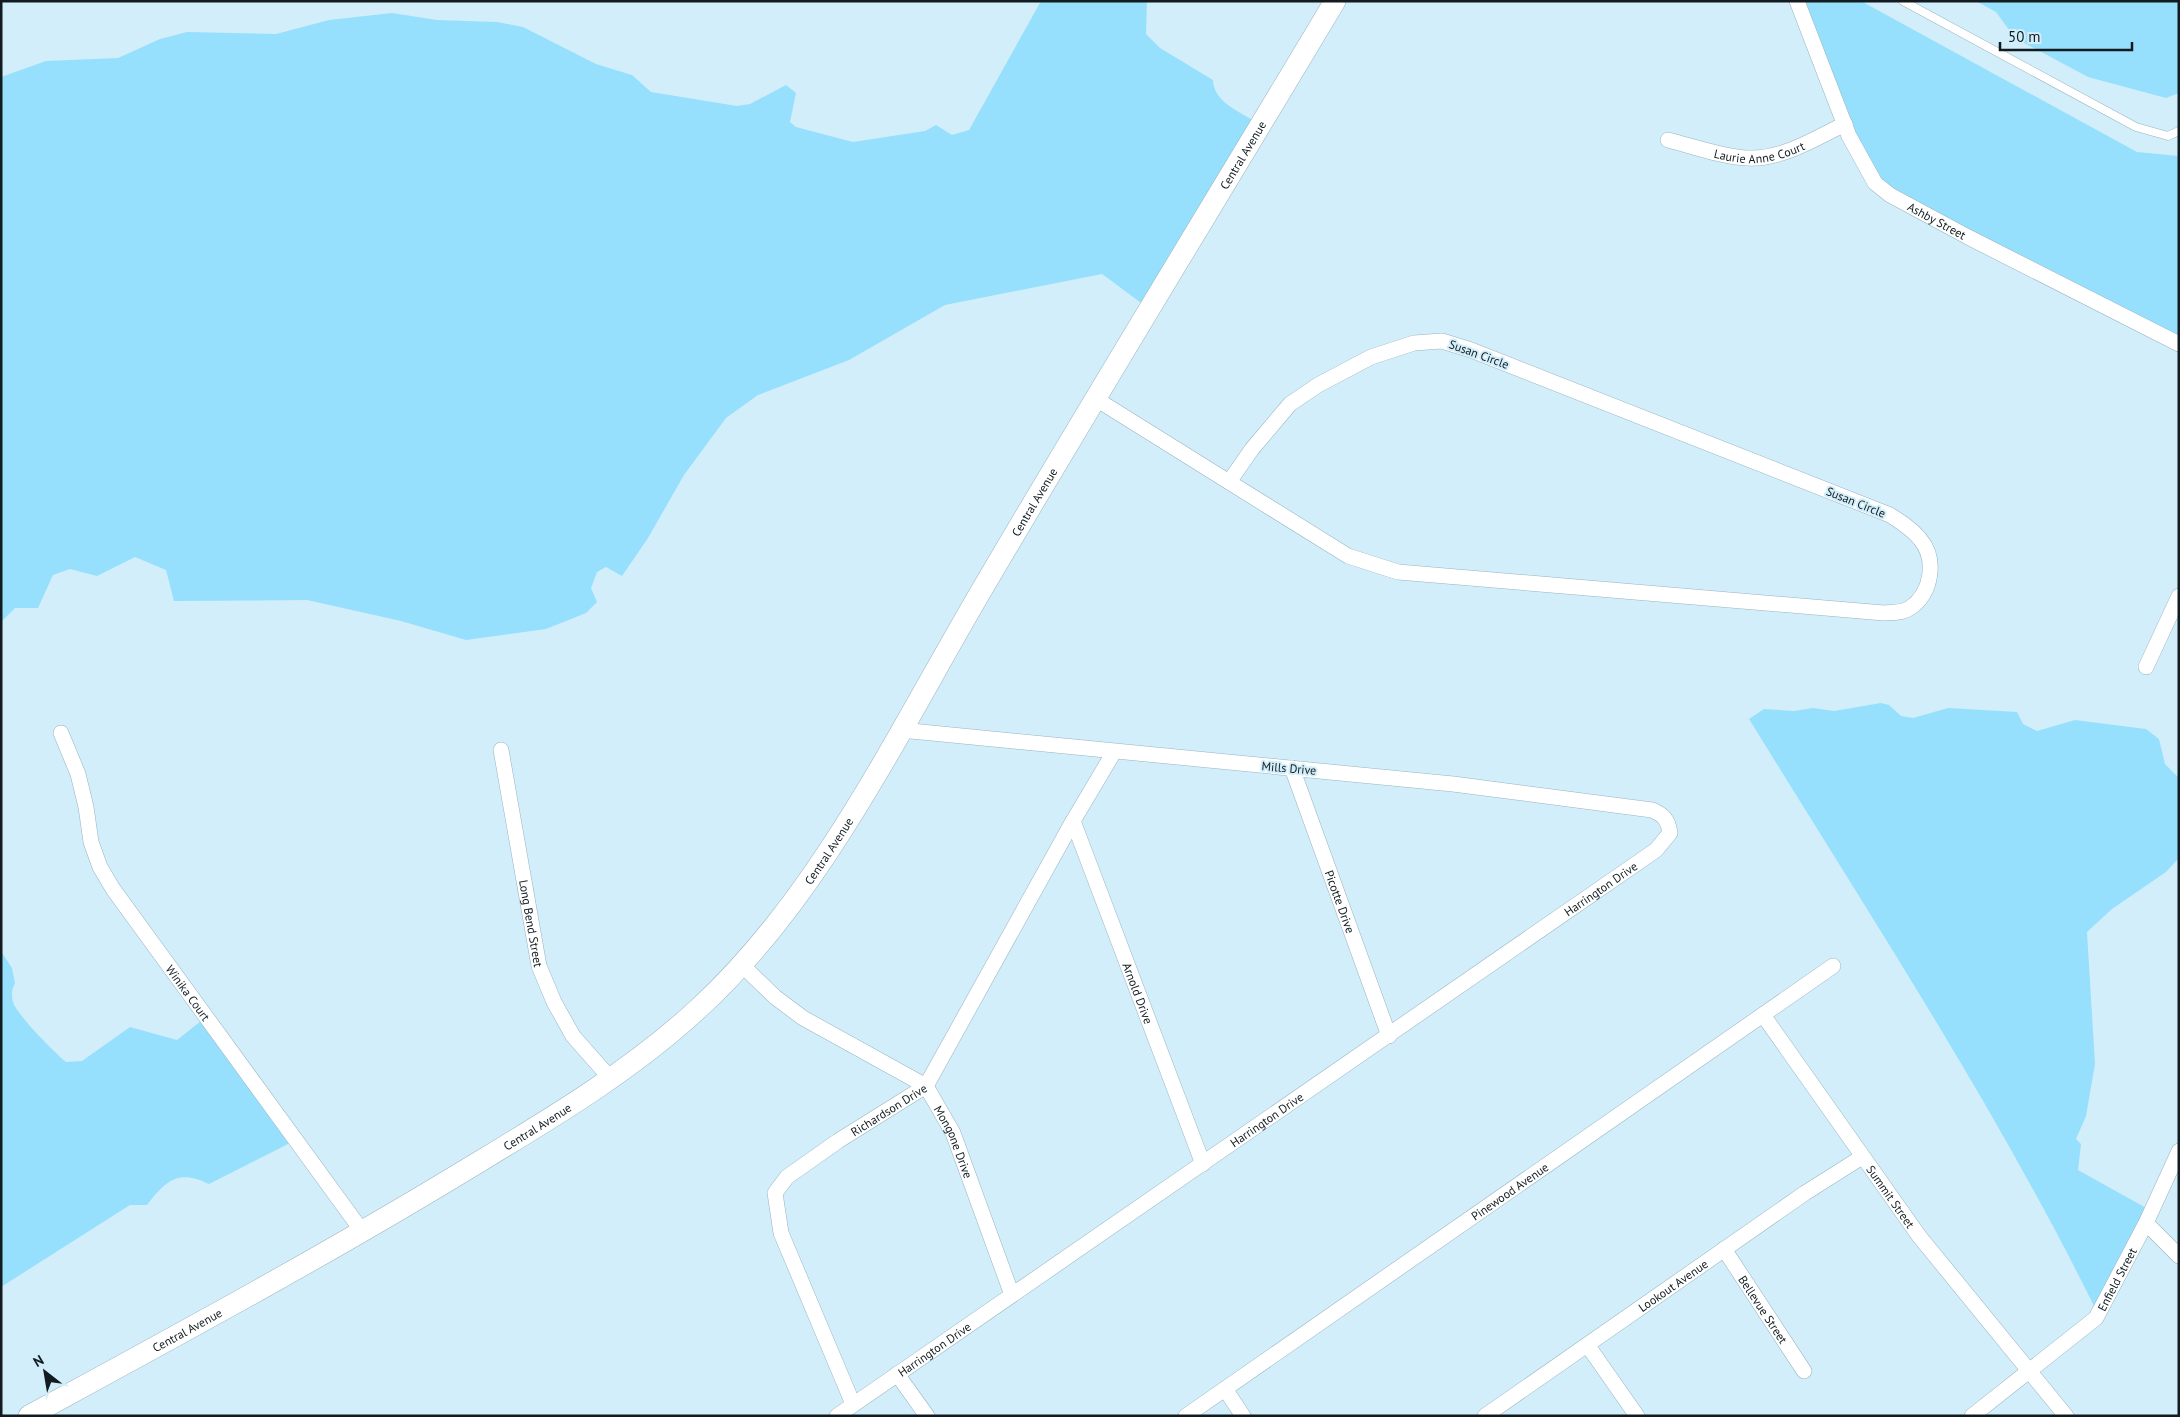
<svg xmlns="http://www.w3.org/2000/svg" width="2180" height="1417" viewBox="0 0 2180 1417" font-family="'PT Sans',sans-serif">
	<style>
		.green { fill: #97e0fd }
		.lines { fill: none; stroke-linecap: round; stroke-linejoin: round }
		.service-casing { stroke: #99b4bf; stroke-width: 9 }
		.minor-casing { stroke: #99b4bf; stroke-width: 16 }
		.secondary-casing { stroke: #99b4bf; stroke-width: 22 }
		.service { stroke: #fff; stroke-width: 8 }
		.minor { stroke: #fff; stroke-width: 15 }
		.secondary { stroke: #fff; stroke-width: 21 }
		.labels { text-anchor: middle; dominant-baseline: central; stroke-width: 4; stroke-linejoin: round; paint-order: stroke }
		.street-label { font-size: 12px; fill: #121c20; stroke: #d2eefa }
	</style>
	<rect width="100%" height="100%" fill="#d2eefa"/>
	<!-- green -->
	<g class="green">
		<path d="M1041 1H1147L1146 34 1160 48 1213 80C1213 102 1242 113 1258 123L1148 308 1102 274 945 305 849 360 758 395 726 418 684 475 648 538 622 576 606 567 597 572 591 588 597 602 586 613 546 629 466 640 401 621 307 600 174 601 166 570 135 557 97 576 70 569 53 575 38 608H15L1 622V77L46 61 118 58 160 39 187 32 276 34 329 20 392 13 437 20 497 22 523 27 596 64 632 75 651 92 737 106 750 104 786 85 796 93 790 122 796 127 853 142 925 131 936 125 952 135 969 130Z"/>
		<path d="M1805 1H1861L2137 152 2179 156V342L1883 189 1847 132Z"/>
		<path d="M1976 1H2179V93L2166 98 2088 77 2015 38 1996 12Z"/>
		<path d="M1881 703 1889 705 1901 716 1913 718 1948 708 2017 712 2023 724 2037 731 2075 720 2146 729 2159 739 2165 764 2179 778V858L2166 872 2112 909 2087 932 2095 1064 2086 1116 2076 1139 2081 1144 2078 1170 2148 1209 2097 1312C1996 1107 1869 914 1749 719L1764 709 1794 711 1813 708 1834 711Z"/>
		<path d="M1 951 12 968 15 983C12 989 11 995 13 1002 17 1015 54 1052 66 1062L82 1061 130 1027 177 1040 206 1017 294 1141 209 1184C179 1169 166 1180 147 1205H130L1 1287Z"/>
	</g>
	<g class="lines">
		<!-- service casing -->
		<g class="service-casing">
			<path id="service" d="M1903 1 2136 127 2168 136 2179 131"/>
		</g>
		<!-- minor casing -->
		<g class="minor-casing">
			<g id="minor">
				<path id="s1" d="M1797 1 1849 136 1875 183 1890 195 1968 237 2179 344"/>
				<path id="s2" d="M1668 140C1692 146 1723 157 1747 158 1782 160 1816 138 1845 124"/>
				<path d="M1442 341 1471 350 1890 515C1901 522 1912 529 1920 539 1937 559 1932 593 1910 608 1903 613 1893 612 1884 613L1398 572 1348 556 1229 482 1252 449 1290 404 1318 385 1371 357 1414 343Z"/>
				<path d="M1096 399 1229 482"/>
				<path d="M2146 667 2179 596"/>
				<path id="s3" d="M61 733 78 774 86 807 91 842 100 867 113 889 362 1231"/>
				<path id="s4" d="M501 750 539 966 554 1002 573 1036 610 1078"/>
				<path id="s5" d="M1292 768 1389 1036"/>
				<path id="s6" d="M1073 821 1203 1164"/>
				<path id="s7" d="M742 965 775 997 803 1018 926 1086 953 1133 1012 1295"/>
				<path id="s8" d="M1763 1015 1919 1236 2066 1416"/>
				<path d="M2146 1223 2179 1256"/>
				<path id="s9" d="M1724 1249 1804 1371"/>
				<path d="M1588 1346 1637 1416"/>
				<path d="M897 1374 927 1416"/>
				<path d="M1225 1389 1243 1416"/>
				<path id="s10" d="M853 1404 781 1233 775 1193 787 1177 838 1141 926 1086 1073 821 1114 752"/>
				<path id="s11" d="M837 1416 1656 850 1670 833C1668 820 1664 815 1652 810L1453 784 901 730"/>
				<path id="s12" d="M1186 1416 1833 966"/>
				<path id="s13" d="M1485 1416 1805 1193 1862 1157"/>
				<path id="s14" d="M1972 1416 2096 1318 2146 1223 2179 1151"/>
			</g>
		</g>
		<!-- secondary casing -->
		<g class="secondary-casing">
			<g id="secondary">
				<path id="s15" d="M29 1416C172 1338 315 1261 454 1177 538 1126 627 1075 699 1008 823 894 902 724 987 581 1101 387 1219 195 1335 1"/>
			</g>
		</g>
		<!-- service -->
		<use href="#service" class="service"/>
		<!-- minor -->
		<use href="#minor" class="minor"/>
		<!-- secondary -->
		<use href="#secondary" class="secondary"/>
	</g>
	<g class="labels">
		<!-- street labels -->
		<g class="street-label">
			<text stroke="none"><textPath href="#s2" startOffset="94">Laurie Anne Court</textPath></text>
			<text stroke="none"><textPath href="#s15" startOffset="1800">Central Avenue</textPath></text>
			<text stroke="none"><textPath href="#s1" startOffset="271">Ashby Street</textPath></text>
			<text transform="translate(1479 354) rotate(20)">Susan Circle</text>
			<text stroke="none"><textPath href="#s15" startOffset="1395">Central Avenue</textPath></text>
			<text transform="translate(1856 502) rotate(22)">Susan Circle</text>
			<text transform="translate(1289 768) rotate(5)">Mills Drive</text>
			<text stroke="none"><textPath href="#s15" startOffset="990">Central Avenue</textPath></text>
			<text stroke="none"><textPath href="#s11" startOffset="928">Harrington Drive</textPath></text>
			<text stroke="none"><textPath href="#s5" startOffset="142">Picotte Drive</textPath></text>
			<text stroke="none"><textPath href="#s4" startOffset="176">Long Bend Street</textPath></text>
			<text stroke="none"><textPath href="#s6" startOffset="184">Arnold Drive</textPath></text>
			<text stroke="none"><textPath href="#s3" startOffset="294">Winika Court</textPath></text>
			<text stroke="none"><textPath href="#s10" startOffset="368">Richardson Drive</textPath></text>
			<text stroke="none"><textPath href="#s11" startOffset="522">Harrington Drive</textPath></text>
			<text stroke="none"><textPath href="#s15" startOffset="585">Central Avenue</textPath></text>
			<text stroke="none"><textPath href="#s7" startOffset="284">Mongone Drive</textPath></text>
			<text stroke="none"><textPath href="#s12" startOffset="394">Pinewood Avenue</textPath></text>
			<text stroke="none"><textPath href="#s8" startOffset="222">Summit Street</textPath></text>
			<text stroke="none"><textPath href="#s14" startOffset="202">Enfield Street</textPath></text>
			<text stroke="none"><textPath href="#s13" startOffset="229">Lookout Avenue</textPath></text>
			<text stroke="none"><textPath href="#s9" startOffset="72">Bellevue Street</textPath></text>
			<text stroke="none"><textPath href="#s15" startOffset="180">Central Avenue</textPath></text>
			<text stroke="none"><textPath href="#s11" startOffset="118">Harrington Drive</textPath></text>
		</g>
	</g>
	<!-- border -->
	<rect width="2180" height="1417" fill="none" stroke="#121c20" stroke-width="5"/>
	<!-- north arrow -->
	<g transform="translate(45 1372) rotate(329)" stroke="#d2eefa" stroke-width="4" paint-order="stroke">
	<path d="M0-4L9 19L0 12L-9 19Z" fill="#121c20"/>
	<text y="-8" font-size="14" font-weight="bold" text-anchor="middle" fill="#121c20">N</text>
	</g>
	<!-- scale -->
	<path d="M2000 42v8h132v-8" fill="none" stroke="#121c20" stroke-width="2.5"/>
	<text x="2008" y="42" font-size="15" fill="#121c20" stroke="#d2eefa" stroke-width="4" paint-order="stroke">50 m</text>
</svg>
